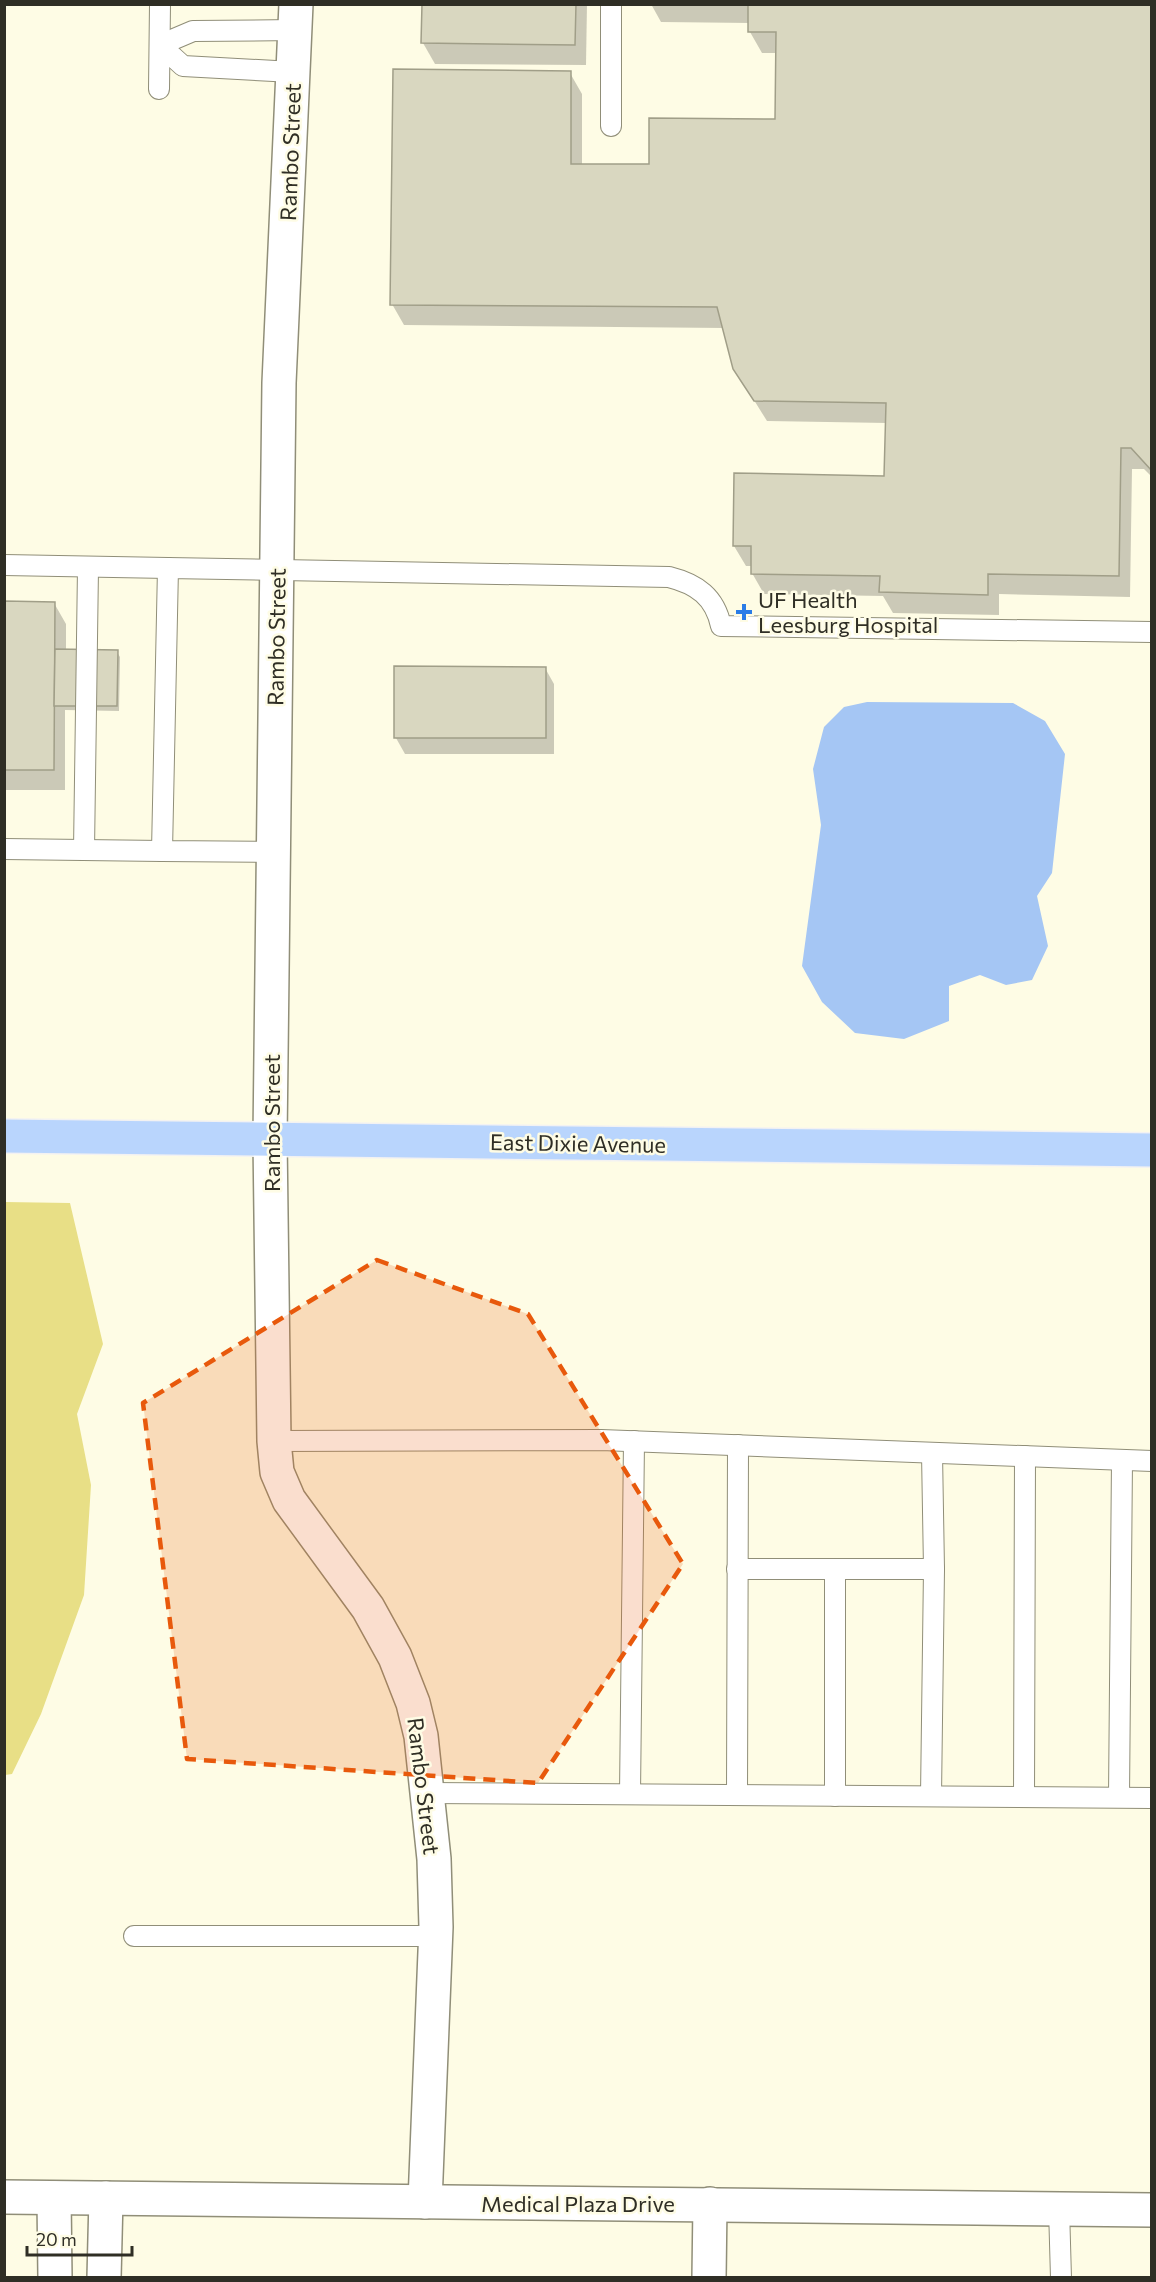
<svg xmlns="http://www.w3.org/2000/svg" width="1156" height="2282" viewBox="0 0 1156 2282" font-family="Commissioner,sans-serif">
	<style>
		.green { fill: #e8df86 }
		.water { fill: #a5c6f4 }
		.shadow { fill: #0003 }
		.building { fill: #d9d7c0; stroke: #a09e88; stroke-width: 1.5 }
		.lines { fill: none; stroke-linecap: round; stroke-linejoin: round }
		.service-casing { stroke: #908e78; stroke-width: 22 }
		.minor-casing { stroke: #908e78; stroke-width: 36 }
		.primary-casing { stroke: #f3f2f2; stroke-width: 36 }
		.service { stroke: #fff; stroke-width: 20 }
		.minor { stroke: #fff; stroke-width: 33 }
		.primary { stroke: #b9d5fd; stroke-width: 33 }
		.marked { fill: #e8590c; fill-opacity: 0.2; stroke: #e8590c; stroke-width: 4.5; stroke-dasharray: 12 8; stroke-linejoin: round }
		.poi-dot { fill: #2a7ce7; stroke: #fefce5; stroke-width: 2 }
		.labels { text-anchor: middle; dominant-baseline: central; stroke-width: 5; stroke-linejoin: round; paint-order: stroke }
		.street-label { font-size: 22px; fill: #2f2e25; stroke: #fefce5 }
		.poi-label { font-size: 22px; fill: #2f2e25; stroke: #fefce5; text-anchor: start }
	</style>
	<rect width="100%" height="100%" fill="#fefce5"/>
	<!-- green -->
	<path class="green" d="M5 1202 70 1203 103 1344 77 1414 91 1485 84 1595 41 1714 12 1774 5 1775Z"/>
	<!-- water -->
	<path class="water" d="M867 702 1013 703 1045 721 1065 754 1052 873 1037 896 1048 946 1032 980 1006 985 980 975 949 986V1021L904 1039 855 1033 822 1002 802 966 821 825 813 769 824 727 844 707Z"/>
	<!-- shadow -->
	<g class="shadow">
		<path d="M423 4H587L586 65 435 64 423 43Z"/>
		<path d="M651 4H1152V477L1144 469H1132L1130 597 999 594V615L893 613 883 596 764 594 752 573V566H746L734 546 885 478 887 423 767 421 734 368 724 328 404 325 392 304 570 73 582 94V165L650 166 776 121 777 53H762L750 32V23L661 22Z"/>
		<path d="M4 603H54L66 624V651L117 652 120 657 119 711 65 710V790H4Z"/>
		<path d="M545 668 554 684V754H405L396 738Z"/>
	</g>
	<!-- building -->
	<g class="building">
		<path d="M422 4H576L575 45 421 43Z"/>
		<path d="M748 4H1152V471L1131 448H1121L1119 576 988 574V595L879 592 880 576 751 574V546H733L734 473 884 476 886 403 754 401 733 369 717 307 390 305 393 69 571 71V164H649V118L775 119 776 32H748Z"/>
		<path d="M4 601 55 602 54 770H4Z"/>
		<path d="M55 649 118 650 117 706H54Z"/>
		<path d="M394 666 546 667V738H394Z"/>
	</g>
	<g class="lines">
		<!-- service casing -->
		<g class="service-casing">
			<g id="service">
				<path d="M293 72 183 66 160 45 193 31 295 30"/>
				<path d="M159 89 160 4"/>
				<path d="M611 126V4"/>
				<path d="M4 565 168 568"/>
				<path d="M4 849 162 851"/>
				<path d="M84 850 88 568"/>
				<path d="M274 852 162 851 168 568 669 577C697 584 715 597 721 626L1152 632"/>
				<path d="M274 1441 601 1440 1152 1461"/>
				<path d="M737 1569H934L932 1453"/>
				<path d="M835 1569V1796"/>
				<path d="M427 1793 1152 1798"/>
				<path d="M630 1794 634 1441"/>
				<path d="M737 1795 738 1445"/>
				<path d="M931 1796 934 1569"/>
				<path d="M1024 1797 1025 1456"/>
				<path d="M1119 1797 1122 1460"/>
				<path d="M134 1936H436"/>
				<path d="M1059 2208 1061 2278"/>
			</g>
		</g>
		<!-- minor casing -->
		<g class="minor-casing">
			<g id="minor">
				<path d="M296 4 279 383 270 1139 274 1441 277 1472 289 1500 368 1608 395 1657 413 1703 421 1736 434 1859 436 1927 425 2202"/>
				<path d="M4 2197 1152 2210"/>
				<path d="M54 2198 55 2278"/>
				<path d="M104 2278 106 2198"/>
				<path d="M709 2278 710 2204"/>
			</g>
		</g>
		<!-- primary casing -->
		<g class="primary-casing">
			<path id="primary" d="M4 1136 1152 1150"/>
		</g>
		<!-- service -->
		<use href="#service" class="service"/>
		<!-- minor -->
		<use href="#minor" class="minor"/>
		<!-- primary -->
		<use href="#primary" class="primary"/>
	</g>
	<!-- marked area -->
	<path class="marked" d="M377 1260 528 1314 683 1564 538 1783 187 1759 143 1403Z"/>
	<!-- markers -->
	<path class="poi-dot" d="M741 603h6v6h6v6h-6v6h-6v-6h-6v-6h6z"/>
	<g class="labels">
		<!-- street labels -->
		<g class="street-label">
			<text transform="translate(290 152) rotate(-88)">Rambo Street</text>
			<text transform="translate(276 637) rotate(-89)">Rambo Street</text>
			<text transform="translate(271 1123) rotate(-90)">Rambo Street</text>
			<text transform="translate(578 1143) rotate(1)">East Dixie Avenue</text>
			<text transform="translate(424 1786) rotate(83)">Rambo Street</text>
			<text x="578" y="2203">Medical Plaza Drive</text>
		</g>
		<!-- poi labels -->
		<g class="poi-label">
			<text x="758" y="599">UF Health<tspan x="758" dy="25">Leesburg Hospital</tspan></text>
		</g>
	</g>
	<!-- border -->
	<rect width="1156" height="2282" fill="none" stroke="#2f2e25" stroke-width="12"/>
	<!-- scale -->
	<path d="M27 2246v9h105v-9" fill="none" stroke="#2f2e25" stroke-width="3"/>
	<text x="36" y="2246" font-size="18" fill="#2f2e25" stroke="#fefce5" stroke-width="4.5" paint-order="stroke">20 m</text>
</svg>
